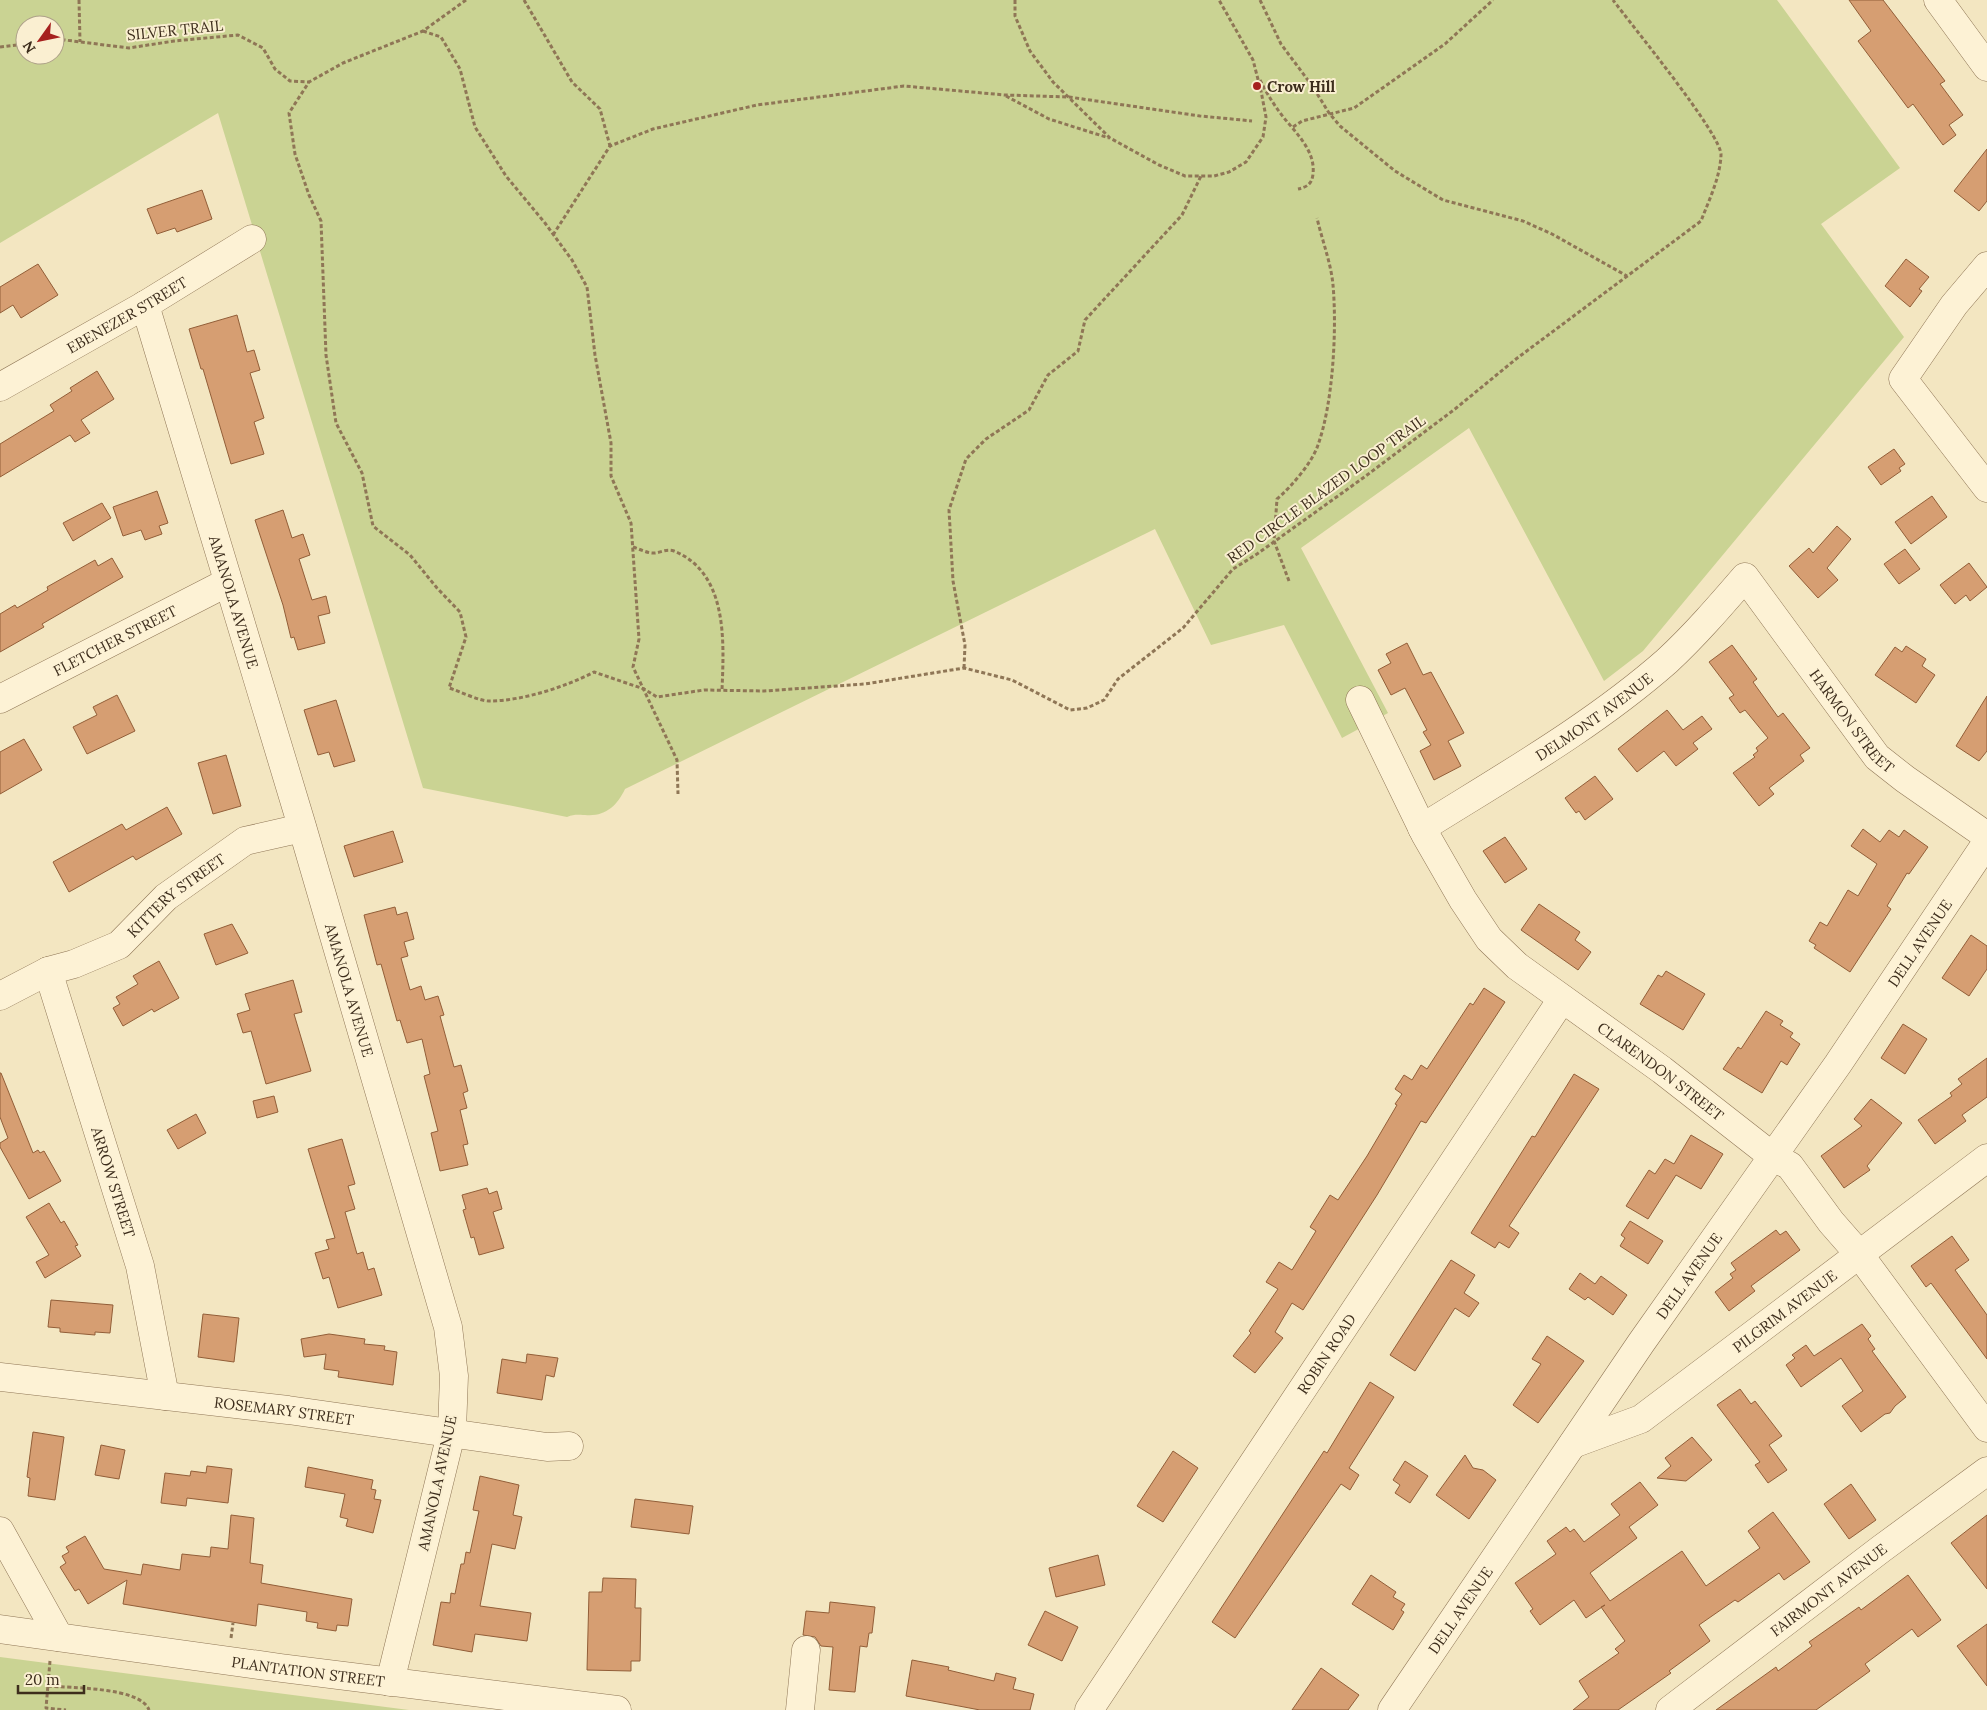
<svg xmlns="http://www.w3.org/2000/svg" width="1987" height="1710" viewBox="0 0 1987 1710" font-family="Lora,serif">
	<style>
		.green { fill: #cad393; fill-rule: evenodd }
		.building { fill: #d69e72; stroke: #925e38 }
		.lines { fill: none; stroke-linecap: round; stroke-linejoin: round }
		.minor-casing { stroke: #8f7656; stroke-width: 29 }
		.tertiary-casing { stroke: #8f7656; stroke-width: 29 }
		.path { stroke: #8f7656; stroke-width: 3; stroke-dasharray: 4 2.5; stroke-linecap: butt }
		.minor { stroke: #fdf2d5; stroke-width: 28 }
		.tertiary { stroke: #fdf2d5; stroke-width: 28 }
		.poi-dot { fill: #a6211e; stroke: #faefd1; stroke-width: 2 }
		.labels { text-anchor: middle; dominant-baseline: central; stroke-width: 4; stroke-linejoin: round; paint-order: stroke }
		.street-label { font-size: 15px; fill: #3d2d1c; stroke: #faefd1 }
		.poi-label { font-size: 15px; font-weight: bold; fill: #3d2d1c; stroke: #faefd1; text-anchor: start }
	</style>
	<rect width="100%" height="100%" fill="#f3e6c1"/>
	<!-- green -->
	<g class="green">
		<path d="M0 0H1777L1900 168 1821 224 1904 337 1643 651 1604 681 1469 428 1301 548 1388 713 1342 738 1284 625 1211 645 1155 529 625 789C617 806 605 817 585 815 577 815 575 814 567 817L423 788 218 113 0 243ZM25 25H55V55H25Z"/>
		<path d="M0 1657 409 1710H0Z"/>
	</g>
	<!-- building -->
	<g class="building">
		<path d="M1849 0H1883L1945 81 1940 84 1963 115 1949 125 1956 135 1943 145 1913 104 1908 108 1858 41 1871 31Z"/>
		<path d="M1987 149V201L1979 211 1954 191Z"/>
		<path d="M202 190 212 219 177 232 175 228 157 234 147 209Z"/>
		<path d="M1906 259 1929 277 1919 289 1922 291 1910 307 1885 286Z"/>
		<path d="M38 264 58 295 21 318 13 305 0 313V287Z"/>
		<path d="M237 315 247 352 254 350 260 370 250 373 264 418 254 422 264 454 231 464 203 369H201L189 329Z"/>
		<path d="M97 371 114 399 81 420 90 433 75 442 70 435 0 477V444L54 411 50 405 72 391 70 388Z"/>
		<path d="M1894 449 1905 464 1899 468 1901 471 1881 485 1868 467Z"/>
		<path d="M157 491 168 523 159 526 162 534 145 540 141 530 123 536 113 507Z"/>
		<path d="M1932 496 1947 517 1911 544 1895 522Z"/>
		<path d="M102 503 111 518 73 541 63 523Z"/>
		<path d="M283 510 292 538 303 534 310 555 299 559 312 600 326 596 330 613 318 616 325 643 298 650 294 637 291 638 283 605 255 520Z"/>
		<path d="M1837 526 1851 539 1827 568 1838 580 1818 598 1789 566 1809 548 1813 553Z"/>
		<path d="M1905 549 1920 569 1899 584 1884 564Z"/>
		<path d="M112 558 123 577 42 624 44 627 0 652V614L15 605 17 608 48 590 47 587 95 560 98 566Z"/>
		<path d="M1969 563 1987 587 1970 601 1966 595 1955 604 1940 585Z"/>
		<path d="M1407 643 1423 675 1431 672 1464 733 1448 741 1461 766 1434 780 1420 751 1431 745 1423 732 1427 730 1405 688 1391 695 1378 670 1391 663 1386 654Z"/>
		<path d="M1732 645 1757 679 1753 682 1778 717 1783 713 1810 748 1800 755 1804 761 1769 788 1774 794 1759 806 1733 773 1755 757 1753 755 1758 751 1756 748 1768 738 1745 710 1740 713 1729 698 1734 695 1709 662Z"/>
		<path d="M1906 646 1926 659 1922 666 1935 675 1916 703 1875 675 1895 647 1902 652Z"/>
		<path d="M117 695 135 731 87 754 73 727 97 715 93 707Z"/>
		<path d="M1987 696V751L1979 761 1956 746Z"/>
		<path d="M336 700 355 761 334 767 329 752 318 755 304 710Z"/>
		<path d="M1667 710 1683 730 1702 716 1712 729 1693 743 1698 749 1676 766 1664 751 1637 772 1618 749Z"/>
		<path d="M24 739 42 770 0 794V752Z"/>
		<path d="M226 755 241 806 213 814 198 763Z"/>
		<path d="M1595 776 1613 799 1585 820 1579 811 1576 813 1565 798Z"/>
		<path d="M167 807 182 834 136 860 133 856 69 892 53 862 122 824 126 830Z"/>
		<path d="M1863 829 1880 842 1889 830 1899 837 1904 830 1928 847 1909 874 1907 873 1887 906 1891 909 1850 972 1814 948 1816 945 1809 941 1820 922 1827 926 1848 890 1858 896 1877 864 1851 846Z"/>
		<path d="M393 831 403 862 354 877 344 846Z"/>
		<path d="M1505 837 1527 869 1505 883 1483 851Z"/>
		<path d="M1539 904 1580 932 1575 940 1591 952 1578 970 1521 930Z"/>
		<path d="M395 907 397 915 407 912 414 939 404 942 408 956 401 958 410 990 421 986 425 1000 438 996 444 1015 440 1016 454 1067 461 1065 468 1091 463 1093 467 1108 460 1110 468 1144 463 1145 468 1165 440 1171 431 1133 438 1131 424 1076 430 1074 422 1039 407 1043 400 1020 397 1021 381 964 377 965 364 915Z"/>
		<path d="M232 924 248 953 216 965 204 934Z"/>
		<path d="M1971 935 1987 946V969L1969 996 1942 978Z"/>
		<path d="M159 961 179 998 154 1012 152 1009 123 1026 113 1008 120 1004 116 997 138 984 133 976Z"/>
		<path d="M1666 971 1705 994 1683 1030 1640 1004 1658 975 1662 977Z"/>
		<path d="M293 980 302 1012 294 1014 311 1071 266 1084 251 1031 243 1033 237 1014 250 1010 245 994Z"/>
		<path d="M1484 988 1505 1002 1426 1123 1421 1121 1377 1195 1303 1310 1292 1303 1275 1332 1283 1338 1255 1373 1233 1356 1251 1333 1249 1331 1278 1289 1266 1282 1279 1262 1292 1270 1316 1231 1310 1227 1330 1195 1338 1200 1367 1156 1397 1105 1395 1104 1402 1094 1395 1089 1404 1075 1412 1080 1421 1065 1427 1069 1470 1003 1473 1005Z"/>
		<path d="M1766 1011 1783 1021 1780 1025 1793 1033 1790 1037 1800 1044 1787 1065 1781 1061 1762 1093 1723 1069 1738 1047 1741 1049Z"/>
		<path d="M1903 1024 1927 1039 1905 1074 1881 1058Z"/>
		<path d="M1987 1058V1097L1962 1115 1966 1121 1935 1144 1918 1120 1952 1096 1950 1093 1962 1084 1958 1079Z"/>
		<path d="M0 1073H1L33 1153 38 1150 40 1153 44 1151 61 1181 29 1199 0 1147V1143L8 1138 0 1117Z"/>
		<path d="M1574 1074 1599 1089 1509 1226 1519 1233 1509 1248 1499 1242 1495 1248 1471 1233 1532 1136 1535 1137Z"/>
		<path d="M274 1096 278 1112 257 1118 253 1101Z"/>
		<path d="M1871 1099 1902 1123 1867 1166 1870 1170 1844 1188 1821 1156 1862 1126 1854 1119Z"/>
		<path d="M196 1114 206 1133 178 1149 167 1130Z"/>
		<path d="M1691 1135 1723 1154 1701 1189 1676 1175 1648 1219 1626 1206 1649 1170 1655 1174 1665 1159 1674 1164Z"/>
		<path d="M342 1139 355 1184 348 1186 355 1209 345 1212 357 1254 363 1252 368 1270 374 1268 382 1295 338 1308 329 1277 323 1279 315 1253 329 1249 326 1240 335 1238 308 1149Z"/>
		<path d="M487 1188 489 1194 497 1191 502 1209 493 1212 504 1248 479 1255 474 1237 471 1238 463 1210 466 1209 462 1195Z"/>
		<path d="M49 1203 61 1223 64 1221 78 1245 75 1246 81 1256 45 1278 36 1262 49 1255 26 1217Z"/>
		<path d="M1630 1221 1663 1241 1648 1264 1620 1246 1625 1238 1621 1235Z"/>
		<path d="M1776 1230 1780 1235 1786 1231 1800 1250 1751 1286 1755 1291 1729 1311 1715 1292 1733 1278 1730 1274 1736 1270 1731 1263Z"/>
		<path d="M1952 1236 1969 1260 1955 1270 1987 1315V1359L1931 1283 1926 1287 1911 1266Z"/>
		<path d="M1451 1260 1475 1275 1464 1293 1479 1303 1469 1317 1455 1308 1415 1371 1390 1355Z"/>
		<path d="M1580 1273 1595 1284 1601 1276 1627 1295 1613 1315 1588 1297 1585 1300 1569 1289Z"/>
		<path d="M51 1300 113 1305 110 1333 95 1332V1335L60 1332V1328L48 1327Z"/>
		<path d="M203 1314 239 1318 234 1362 198 1357Z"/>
		<path d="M1862 1324 1871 1336 1868 1339 1875 1349 1872 1351 1906 1397 1895 1406 1890 1413 1885 1414 1861 1432 1842 1406 1863 1391 1841 1358 1801 1387 1786 1365 1795 1358 1792 1355 1806 1345 1814 1356Z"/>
		<path d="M329 1334 365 1339 364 1344 385 1346 384 1350 397 1352 393 1385 338 1377 339 1371 324 1369 326 1354 304 1357 301 1339Z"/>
		<path d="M1547 1336 1584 1361 1538 1423 1513 1405 1541 1364 1532 1359Z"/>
		<path d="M527 1354 558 1358 554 1377 546 1375 542 1400 497 1393 502 1359 526 1363Z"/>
		<path d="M1370 1382 1394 1397 1349 1468 1359 1475 1350 1490 1341 1484 1235 1638 1212 1622 1324 1451 1327 1453Z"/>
		<path d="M1740 1389 1751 1404 1755 1401 1782 1436 1769 1445 1787 1470 1768 1483 1755 1465 1760 1462 1717 1405Z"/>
		<path d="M33 1432 64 1437 55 1500 28 1496 30 1478 27 1477Z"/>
		<path d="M1692 1437 1712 1460 1686 1481 1657 1478 1671 1466 1665 1458Z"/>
		<path d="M101 1445 125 1450 119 1479 95 1475Z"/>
		<path d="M1173 1451 1198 1468 1163 1522 1137 1506Z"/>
		<path d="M1465 1455 1473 1468 1483 1470 1496 1480 1469 1519 1436 1495Z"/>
		<path d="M1405 1461 1428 1476 1410 1503 1395 1493 1400 1485 1393 1480Z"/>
		<path d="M207 1466 232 1469 228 1503 187 1498 186 1506 161 1503 165 1473 190 1476 191 1471 206 1473Z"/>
		<path d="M308 1467 373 1480 371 1489 376 1490 374 1499 381 1500 373 1533 346 1526 348 1519 340 1517 345 1494 305 1487Z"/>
		<path d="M480 1476 519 1485 513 1515 522 1517 515 1549 492 1544 480 1606 531 1613 527 1641 475 1634 472 1652 433 1645 441 1602 450 1603 451 1593 455 1594 461 1564H464L466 1552 470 1553 479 1511 473 1510Z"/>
		<path d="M1640 1482 1658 1505 1629 1527 1637 1538 1590 1573 1610 1601 1682 1551 1706 1586 1760 1548 1748 1531 1773 1512 1810 1562 1784 1580 1779 1573 1738 1602 1735 1600 1699 1625 1710 1641 1669 1671 1671 1673 1618 1710H1573L1589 1697 1579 1681 1619 1653 1615 1649 1625 1641 1601 1607 1605 1605 1586 1618 1574 1600 1540 1625 1530 1611 1533 1609 1515 1583 1556 1554 1547 1541 1566 1527 1570 1532 1574 1529 1584 1542 1620 1515 1611 1504Z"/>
		<path d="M1851 1484 1876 1520 1849 1539 1824 1504Z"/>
		<path d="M635 1499 693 1506 689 1534 631 1527Z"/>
		<path d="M231 1515 254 1518 250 1563 263 1565 261 1583 352 1599 348 1626 337 1625 336 1631 317 1628 318 1623 306 1621 307 1612 258 1604 256 1626 123 1604 127 1580 88 1604 79 1589 75 1591 60 1567 66 1563 62 1556 69 1552 66 1547 85 1536 104 1569 141 1575 143 1564 180 1570 182 1554 210 1557 211 1547 228 1549Z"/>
		<path d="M1987 1515V1589L1951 1543Z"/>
		<path d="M1098 1555 1105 1585 1056 1597 1049 1568Z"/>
		<path d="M1371 1575 1396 1592 1393 1597 1405 1604 1401 1610 1404 1612 1393 1630 1352 1604Z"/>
		<path d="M1908 1575 1941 1620 1918 1637 1912 1629 1865 1664 1870 1671 1816 1710H1716L1776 1667 1778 1671 1812 1646 1809 1642 1859 1607 1861 1610Z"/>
		<path d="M603 1578 636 1579 635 1608H641L640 1661H631V1671L587 1670 589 1592H602Z"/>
		<path d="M830 1602 875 1607 872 1633H869L867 1647 860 1646 855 1692 829 1690 833 1647 821 1646 815 1637 803 1635 806 1611 829 1613Z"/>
		<path d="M1045 1611 1078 1627 1062 1661 1028 1645Z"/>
		<path d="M1987 1624V1686L1957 1646Z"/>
		<path d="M912 1660 949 1667 948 1670 994 1681 996 1673 1016 1678 1013 1689 1034 1694 1030 1710H980L906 1696Z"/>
		<path d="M1321 1668 1359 1695 1348 1710H1292Z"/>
	</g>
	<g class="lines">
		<!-- minor casing -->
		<g class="minor-casing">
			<g id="minor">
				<path d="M1938 0 1987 67"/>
				<path d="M1987 266 1954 305 1903 379 1987 488"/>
				<path id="s1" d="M145 305 301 823 448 1327 454 1376 452 1430 390 1682"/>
				<path id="s2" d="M0 387 145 305 252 239"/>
				<path id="s3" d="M0 699 228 582"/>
				<path id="s4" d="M1360 700 1425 834 1463 900 1489 939 1517 966 1662 1070 1772 1156 1790 1166 1831 1222 1859 1254 1987 1428"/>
				<path id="s5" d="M1422 828C1505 776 1593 726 1667 661 1695 635 1720 606 1745 577L1877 757 1905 779 1987 836"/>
				<path id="s6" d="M48 971 140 1266 165 1396"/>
				<path id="s7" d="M0 996 48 971 74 964 119 945 166 897 245 841 302 828"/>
				<path id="s8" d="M0 1377 288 1410 547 1447 569 1446"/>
				<path id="s9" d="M1573 1444 1641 1419 1987 1158"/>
				<path d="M0 1531 59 1637"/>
				<path d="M800 1710 806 1650"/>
				<path id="s10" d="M1089 1710 1562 999"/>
				<path id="s11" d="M1392 1710 1641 1343 1838 1064 1987 842"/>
				<path id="s12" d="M1670 1710 1881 1549 1987 1471"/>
			</g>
		</g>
		<!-- tertiary casing -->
		<g class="tertiary-casing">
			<g id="tertiary">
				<path id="s13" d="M0 1629 281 1668 617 1710"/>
			</g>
		</g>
		<!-- path -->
		<g class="path">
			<path d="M79 0 80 42"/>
			<path d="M466 0 423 31 343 63 309 82 289 113 295 154 309 195 321 221 326 355 336 423 362 473 373 526 410 555 437 588 460 612 466 637 449 688C459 691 479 701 489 701 522 701 565 687 594 672L644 689 657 697 704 690 764 691 865 684 964 668 1012 680 1070 710 1087 708 1104 700 1118 679 1183 628 1233 569 1257 554 1363 478 1455 409 1516 359 1701 221C1709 200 1720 178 1721 155 1722 135 1630 23 1613 0"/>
			<path d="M524 0 572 82 600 109 610 146"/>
			<path d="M1015 0V16L1030 51 1053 82 1110 138 1159 165 1185 176H1214L1229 172 1246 162 1263 137 1266 117 1261 91 1253 60 1219 0"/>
			<path d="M1260 0 1281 44 1313 87 1329 113 1340 126 1395 171 1443 200 1523 221 1552 234 1627 276"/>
			<path d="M423 31 441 37 460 69 475 127 506 176 545 223 572 260 587 287 595 355 611 443V476L631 523 639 639 633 667 677 760 678 794"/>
			<path d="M55 41 65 40 129 48 174 41 238 35 263 48 275 69 290 81 309 82"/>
			<path d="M0 47 25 44"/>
			<path d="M1260 80C1265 90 1271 100 1278 110 1291 129 1316 148 1313 174 1312 184 1307 187 1298 189"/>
			<path d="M1006 96 1049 119 1109 138"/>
			<path d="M1293 127 1302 121 1354 108 1445 44 1493 0"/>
			<path d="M553 235 610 146 653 129 757 105 904 86 1005 95 1069 97 1200 116 1252 121"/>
			<path d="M633 547C639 549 645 552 651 553 659 554 666 548 674 551 728 573 724 641 722 690"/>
			<path d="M1289 581 1274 541 1277 499C1291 487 1312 463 1318 445 1333 403 1337 330 1333 285 1331 263 1322 240 1317 218"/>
			<path d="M964 668 965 645 953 581 949 510 966 459 986 439 1029 410 1048 375 1078 351 1085 320 1182 215 1201 176"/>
			<path d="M231 1638 233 1623"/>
			<path d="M50 1661 46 1708 66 1710"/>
			<path d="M48 1686C70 1688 141 1687 149 1710"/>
		</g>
		<!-- minor -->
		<use href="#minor" class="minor"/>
		<!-- tertiary -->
		<use href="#tertiary" class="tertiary"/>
	</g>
	<!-- markers -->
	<circle class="poi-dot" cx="1257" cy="86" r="5"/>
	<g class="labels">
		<!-- street labels -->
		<g class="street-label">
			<text transform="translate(175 30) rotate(-6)">SILVER TRAIL</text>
			<text stroke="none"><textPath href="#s2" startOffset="146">EBENEZER STREET</textPath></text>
			<text transform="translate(1326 489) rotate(-36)">RED CIRCLE BLAZED LOOP TRAIL</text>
			<text stroke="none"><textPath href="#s1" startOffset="310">AMANOLA AVENUE</textPath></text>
			<text stroke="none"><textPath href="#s3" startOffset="129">FLETCHER STREET</textPath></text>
			<text stroke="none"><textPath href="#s5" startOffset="205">DELMONT AVENUE</textPath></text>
			<text stroke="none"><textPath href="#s5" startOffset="591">HARMON STREET</textPath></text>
			<text stroke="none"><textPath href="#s7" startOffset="206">KITTERY STREET</textPath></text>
			<text stroke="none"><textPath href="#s11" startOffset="931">DELL AVENUE</textPath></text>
			<text stroke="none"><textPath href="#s1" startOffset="715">AMANOLA AVENUE</textPath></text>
			<text stroke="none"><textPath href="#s4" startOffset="489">CLARENDON STREET</textPath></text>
			<text stroke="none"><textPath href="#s6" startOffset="221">ARROW STREET</textPath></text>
			<text stroke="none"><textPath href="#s11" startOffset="526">DELL AVENUE</textPath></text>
			<text stroke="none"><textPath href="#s9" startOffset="252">PILGRIM AVENUE</textPath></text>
			<text stroke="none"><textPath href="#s10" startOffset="428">ROBIN ROAD</textPath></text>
			<text stroke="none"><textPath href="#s8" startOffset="286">ROSEMARY STREET</textPath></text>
			<text transform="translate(437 1483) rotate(-78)">AMANOLA AVENUE</text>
			<text stroke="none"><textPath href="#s12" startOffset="199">FAIRMONT AVENUE</textPath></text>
			<text stroke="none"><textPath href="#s11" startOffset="121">DELL AVENUE</textPath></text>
			<text stroke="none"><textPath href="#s13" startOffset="311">PLANTATION STREET</textPath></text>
		</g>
		<!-- poi labels -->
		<g class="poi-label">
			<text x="1267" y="86">Crow Hill</text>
		</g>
	</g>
	<!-- north arrow -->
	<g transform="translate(40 40) rotate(237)"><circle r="24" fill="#faefd1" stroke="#aea189"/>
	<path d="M0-4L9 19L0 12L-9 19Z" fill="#a6211e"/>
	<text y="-8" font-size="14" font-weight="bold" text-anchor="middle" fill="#3d2d1c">N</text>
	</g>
	<!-- scale -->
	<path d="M18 1685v8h66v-8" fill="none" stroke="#3d2d1c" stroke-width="2.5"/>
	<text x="25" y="1685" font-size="15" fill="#3d2d1c" stroke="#faefd1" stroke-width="4" paint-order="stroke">20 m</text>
</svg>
